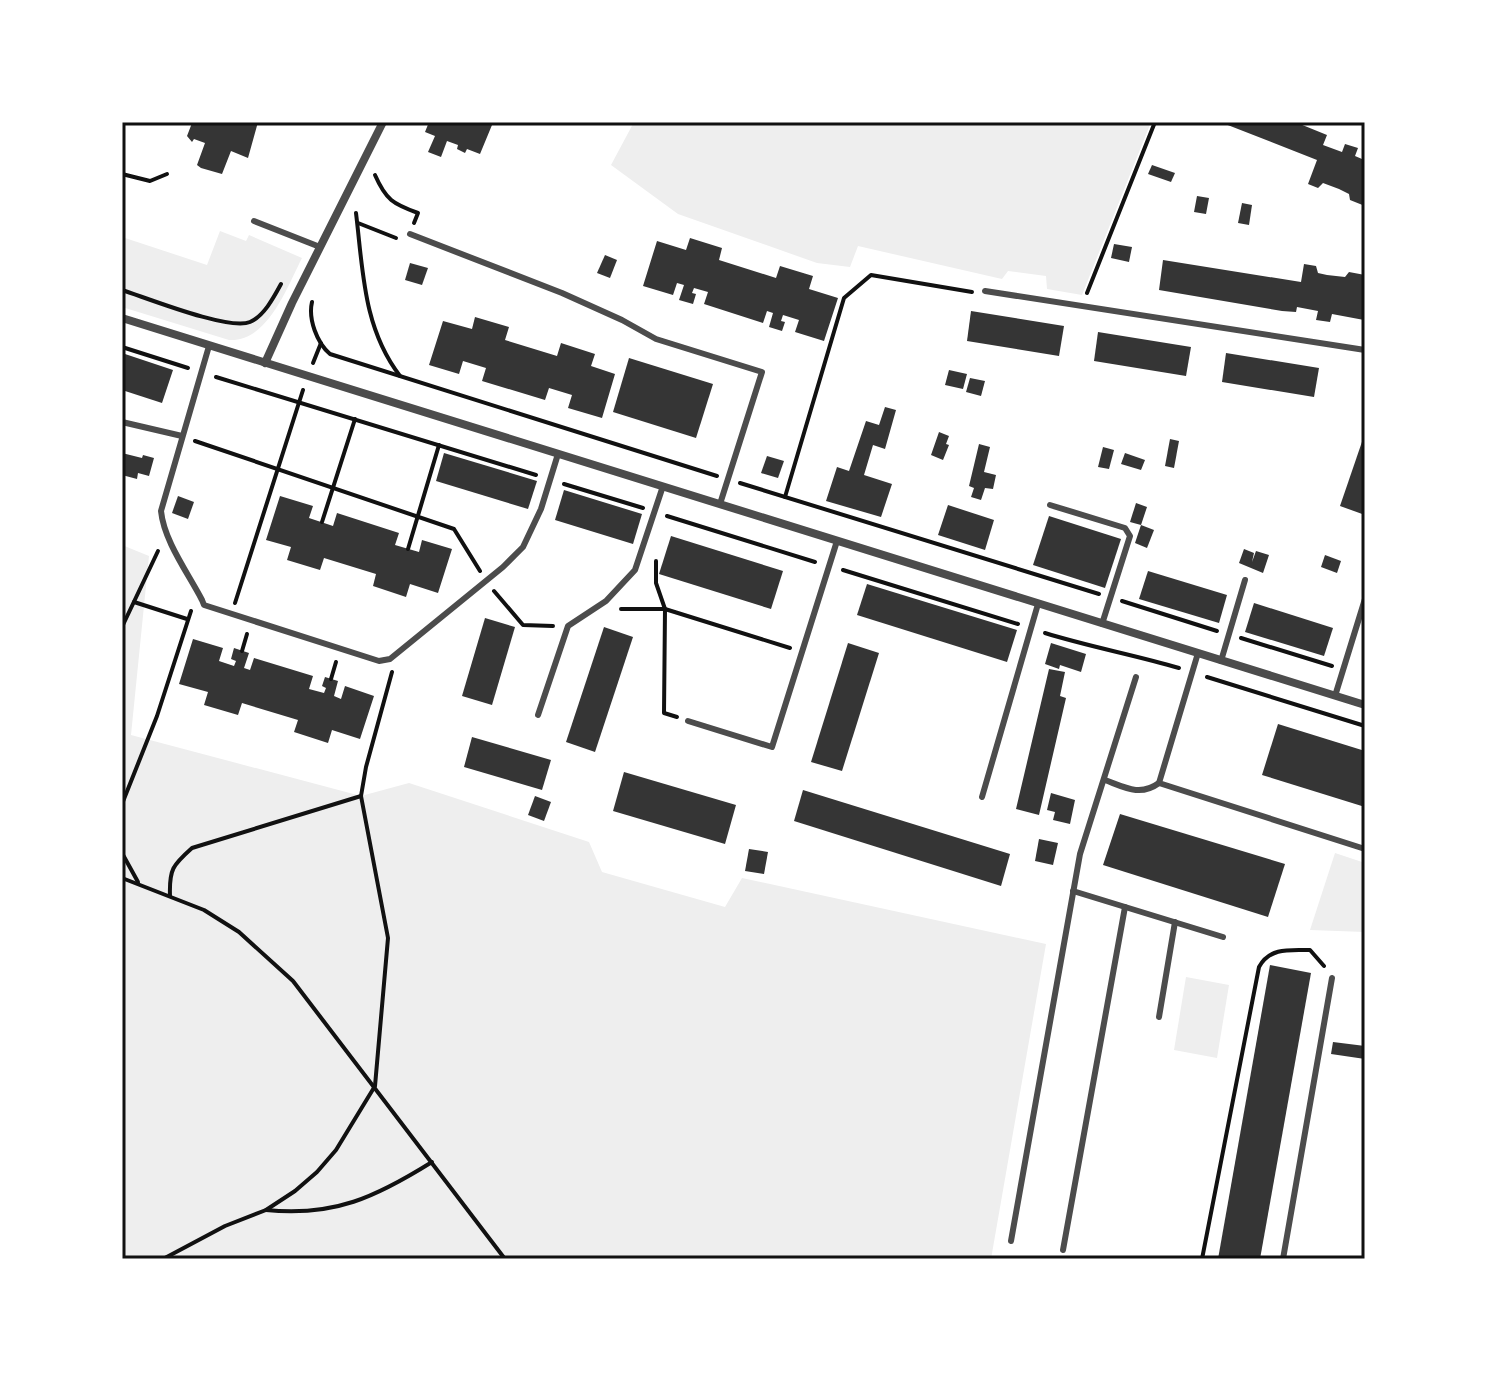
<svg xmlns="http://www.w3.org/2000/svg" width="1487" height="1381" viewBox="0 0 1487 1381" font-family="Figtree,sans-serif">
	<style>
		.green { fill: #eee }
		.building { fill: #353535 }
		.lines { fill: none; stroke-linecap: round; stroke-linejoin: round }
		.path { stroke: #111; stroke-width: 4 }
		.service { stroke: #4c4c4c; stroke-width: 6 }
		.minor { stroke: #4c4c4c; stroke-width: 8 }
		.neatline { fill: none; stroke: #111; stroke-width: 3 }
	</style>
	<rect width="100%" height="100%" fill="#fff"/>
	<!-- green -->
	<g class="green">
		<path d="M634 122H1151L1082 295 1047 289 1046 276 1008 271 1002 279 858 246 850 267 817 263 678 214 611 165Z"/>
		<path d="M220 231 246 241 249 235 302 258C287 287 268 342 229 340L122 307V237L207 265Z"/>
		<path d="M122 545 149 556 131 735 361 796 409 783 589 842 602 872 725 907 742 878 1046 944 991 1259H122Z"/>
		<path d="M1335 853 1365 863V932L1310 930Z"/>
		<path d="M1186 977 1229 985 1217 1058 1174 1050Z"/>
	</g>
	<!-- building -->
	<g class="building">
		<path d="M196 122H258L248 158 231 151 222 174 201 168 197 165 205 143 194 139 192 142 187 136 192 123Z"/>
		<path d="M429 122H485L492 125 480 154 467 149 465 153 457 149 458 145 447 141 441 157 428 152 435 136 425 132Z"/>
		<path d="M1220 122H1295L1327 135 1323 145 1342 152 1345 144 1358 148 1355 156 1362 159 1365 153V206L1350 200 1349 194 1339 189 1323 183 1318 188 1308 184 1317 160Z"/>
		<path d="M1152 165 1175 173 1171 182 1148 174Z"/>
		<path d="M1197 196 1209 198 1206 214 1194 212Z"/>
		<path d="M1242 203 1252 205 1249 225 1238 223Z"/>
		<path d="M690 238 722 248 719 260 776 278 780 266 813 276 809 289 838 298 824 341 795 332 799 320 783 315 781 321 785 322 782 331 769 327 773 313 767 311 763 323 704 304 708 292 694 288 692 293 696 294 693 304 679 300 684 285 677 283 673 295 643 286 657 241 686 250Z"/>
		<path d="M1114 244 1132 247 1129 262 1111 258Z"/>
		<path d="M605 255 617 260 610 278 597 273Z"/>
		<path d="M1163 260 1301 282 1304 264 1316 266 1318 273 1327 275 1345 277 1349 272 1365 275 1364 320 1332 314 1330 322 1316 320 1318 311 1297 307 1296 312 1282 311 1159 290Z"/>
		<path d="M410 263 428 268 422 285 405 280Z"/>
		<path d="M971 311 1064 326 1059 356 967 341Z"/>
		<path d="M475 317 509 327 505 340 557 356 561 343 595 354 591 366 615 374 602 418 568 408 572 395 549 388 545 400 482 381 486 368 463 361 459 374 429 365 443 321 472 329Z"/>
		<path d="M1098 332 1191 347 1186 376 1094 361Z"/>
		<path d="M122 353 173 370 162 403 122 390Z"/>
		<path d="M1226 353 1319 368 1314 397 1222 382Z"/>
		<path d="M629 358 713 384 696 438 613 412Z"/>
		<path d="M949 370 967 374 963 389 945 385Z"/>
		<path d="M970 378 985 381 981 396 966 392Z"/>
		<path d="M885 407 896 410 885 449 873 445 864 475 892 484 881 517 826 501 837 467 849 471 866 421 879 425Z"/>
		<path d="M939 432 949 436 946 444 949 445 943 460 931 455Z"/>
		<path d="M1365 433V515L1340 506Z"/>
		<path d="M1170 439 1179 441 1174 468 1165 466Z"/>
		<path d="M979 444 990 447 984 472 996 475 993 489 985 488 981 500 971 497 974 488 969 486Z"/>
		<path d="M1103 447 1114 450 1109 469 1098 467Z"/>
		<path d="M122 453 142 458 143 455 154 458 149 476 138 473 137 479 122 475Z"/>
		<path d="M444 453 537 481 528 509 436 481Z"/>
		<path d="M1125 453 1145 460 1141 470 1121 464Z"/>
		<path d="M767 456 784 461 778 478 761 473Z"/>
		<path d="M564 490 642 514 633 544 555 520Z"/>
		<path d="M178 496 194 502 188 519 172 513Z"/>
		<path d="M280 496 313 506 309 518 333 526 337 513 399 533 395 545 419 552 422 540 452 549 438 593 410 584 406 597 373 586 376 574 324 558 320 570 287 560 291 547 266 540Z"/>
		<path d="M1136 503 1147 507 1141 525 1130 522Z"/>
		<path d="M948 505 994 520 985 550 938 535Z"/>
		<path d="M1049 516 1121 539 1105 588 1033 565Z"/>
		<path d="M1141 525 1154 530 1147 548 1135 543Z"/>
		<path d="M671 536 783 571 771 609 659 574Z"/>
		<path d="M1244 549 1254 553 1252 562 1256 551 1269 555 1263 573 1239 563Z"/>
		<path d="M1325 555 1341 561 1337 573 1321 567Z"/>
		<path d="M1148 571 1227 595 1219 623 1139 599Z"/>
		<path d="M867 584 1017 630 1007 662 857 615Z"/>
		<path d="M1254 603 1333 628 1324 656 1245 632Z"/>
		<path d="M485 618 515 627 492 705 462 696Z"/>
		<path d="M604 627 633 637 595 752 566 742Z"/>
		<path d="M193 639 223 648 219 661 234 666 236 661 231 659 234 648 249 653 244 668 250 670 254 658 313 676 309 689 324 693 326 688 322 686 325 677 338 681 334 696 341 699 345 686 374 696 360 739 332 730 328 743 294 732 298 720 242 703 238 715 204 705 208 692 179 684Z"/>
		<path d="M848 643 879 653 842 771 811 762Z"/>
		<path d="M1051 643 1086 654 1081 672 1060 665 1059 669 1045 664Z"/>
		<path d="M1049 669 1065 672 1060 696 1066 698 1039 815 1016 809Z"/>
		<path d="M1278 724 1365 751V807L1262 775Z"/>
		<path d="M472 737 551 760 542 790 464 767Z"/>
		<path d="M624 772 736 805 725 844 613 811Z"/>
		<path d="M803 790 1010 854 1001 886 794 821Z"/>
		<path d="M1051 793 1075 800 1070 824 1053 820 1055 812 1047 810Z"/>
		<path d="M535 796 551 802 544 821 528 815Z"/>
		<path d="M1120 814 1285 864 1268 917 1103 865Z"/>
		<path d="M1039 839 1058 843 1053 865 1035 861Z"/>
		<path d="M749 849 768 852 764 874 745 871Z"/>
		<path d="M1270 965 1311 973 1260 1259H1218Z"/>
		<path d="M1333 1042 1365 1046V1059L1331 1054Z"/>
	</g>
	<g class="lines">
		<!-- path -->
		<g class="path">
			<path d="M122 174 150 181 167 174"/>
			<path d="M375 175C386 200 393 204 418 213L414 223"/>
			<path d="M356 213C363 270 363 328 400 376"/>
			<path d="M358 223 396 238"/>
			<path d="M122 290C147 298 229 331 250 322 264 316 274 297 281 284"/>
			<path d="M1087 293 1155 122"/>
			<path d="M312 302C308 319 317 343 330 354L717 476"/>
			<path d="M122 347 188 368"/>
			<path d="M313 363 321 343"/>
			<path d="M216 377 536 475"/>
			<path d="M195 441 454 529 480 571"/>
			<path d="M740 483 1099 594"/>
			<path d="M564 484 643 508"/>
			<path d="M785 497 844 298 871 275 972 292"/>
			<path d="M667 516 815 562"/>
			<path d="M322 522 355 419"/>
			<path d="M408 549 439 445"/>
			<path d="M656 561V583L665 609 664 713 677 717"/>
			<path d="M843 570 1018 624"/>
			<path d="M494 591 523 625 553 626"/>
			<path d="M1122 601 1217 631"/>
			<path d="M134 602 187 619"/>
			<path d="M235 603 303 390"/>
			<path d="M621 609H665L790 648"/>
			<path d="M122 627 158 551"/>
			<path d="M1045 633C1090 647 1135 655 1179 668"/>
			<path d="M1241 638 1332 666"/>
			<path d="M242 651 247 634"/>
			<path d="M1207 677 1365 726"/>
			<path d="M331 679 336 662"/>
			<path d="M122 804 157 716 191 611"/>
			<path d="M122 853 138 882"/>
			<path d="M122 878 204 910 239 932 293 981 505 1259"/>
			<path d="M170 896C169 869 173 865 192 848L361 796 366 767 392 672"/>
			<path d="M266 1210C334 1217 376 1197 432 1162"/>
			<path d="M163 1259 225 1226 266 1210 295 1191 317 1172 336 1150 375 1086 388 938 361 796"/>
			<path d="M1202 1259 1259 967C1270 947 1290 950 1310 950L1324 966"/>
		</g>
		<!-- service -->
		<g class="service">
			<path d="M254 221 320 247"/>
			<path d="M410 234 562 293 622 320 656 339 762 372 720 504"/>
			<path d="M985 291 1365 350"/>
			<path d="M209 346 161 511C164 541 188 573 202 600L204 605 379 661 390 659 503 567 523 547 541 509 558 454"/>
			<path d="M122 422 182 436"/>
			<path d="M1050 505 1125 528 1130 536 1102 624"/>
			<path d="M1198 653 1159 783 1365 849"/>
			<path d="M1221 661 1245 580"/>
			<path d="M1335 696 1365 599"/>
			<path d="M538 715 568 626 606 601 635 570 663 486"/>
			<path d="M688 721 772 747 837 541"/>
			<path d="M1105 780C1124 787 1140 797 1159 783"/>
			<path d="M982 797 1038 604"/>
			<path d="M1073 891 1223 937"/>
			<path d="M1159 1017 1175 922"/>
			<path d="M1011 1241 1080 854 1136 677"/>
			<path d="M1063 1250 1125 907"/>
			<path d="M1283 1259 1332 978"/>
		</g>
		<!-- minor -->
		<g class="minor">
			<path d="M122 318 1365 705"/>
			<path d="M265 363 292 303 383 122"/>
		</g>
	</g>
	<!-- border -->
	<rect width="1487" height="1381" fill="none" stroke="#ffffff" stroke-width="248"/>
	<rect x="124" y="124" width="1239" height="1133" class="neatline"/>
</svg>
